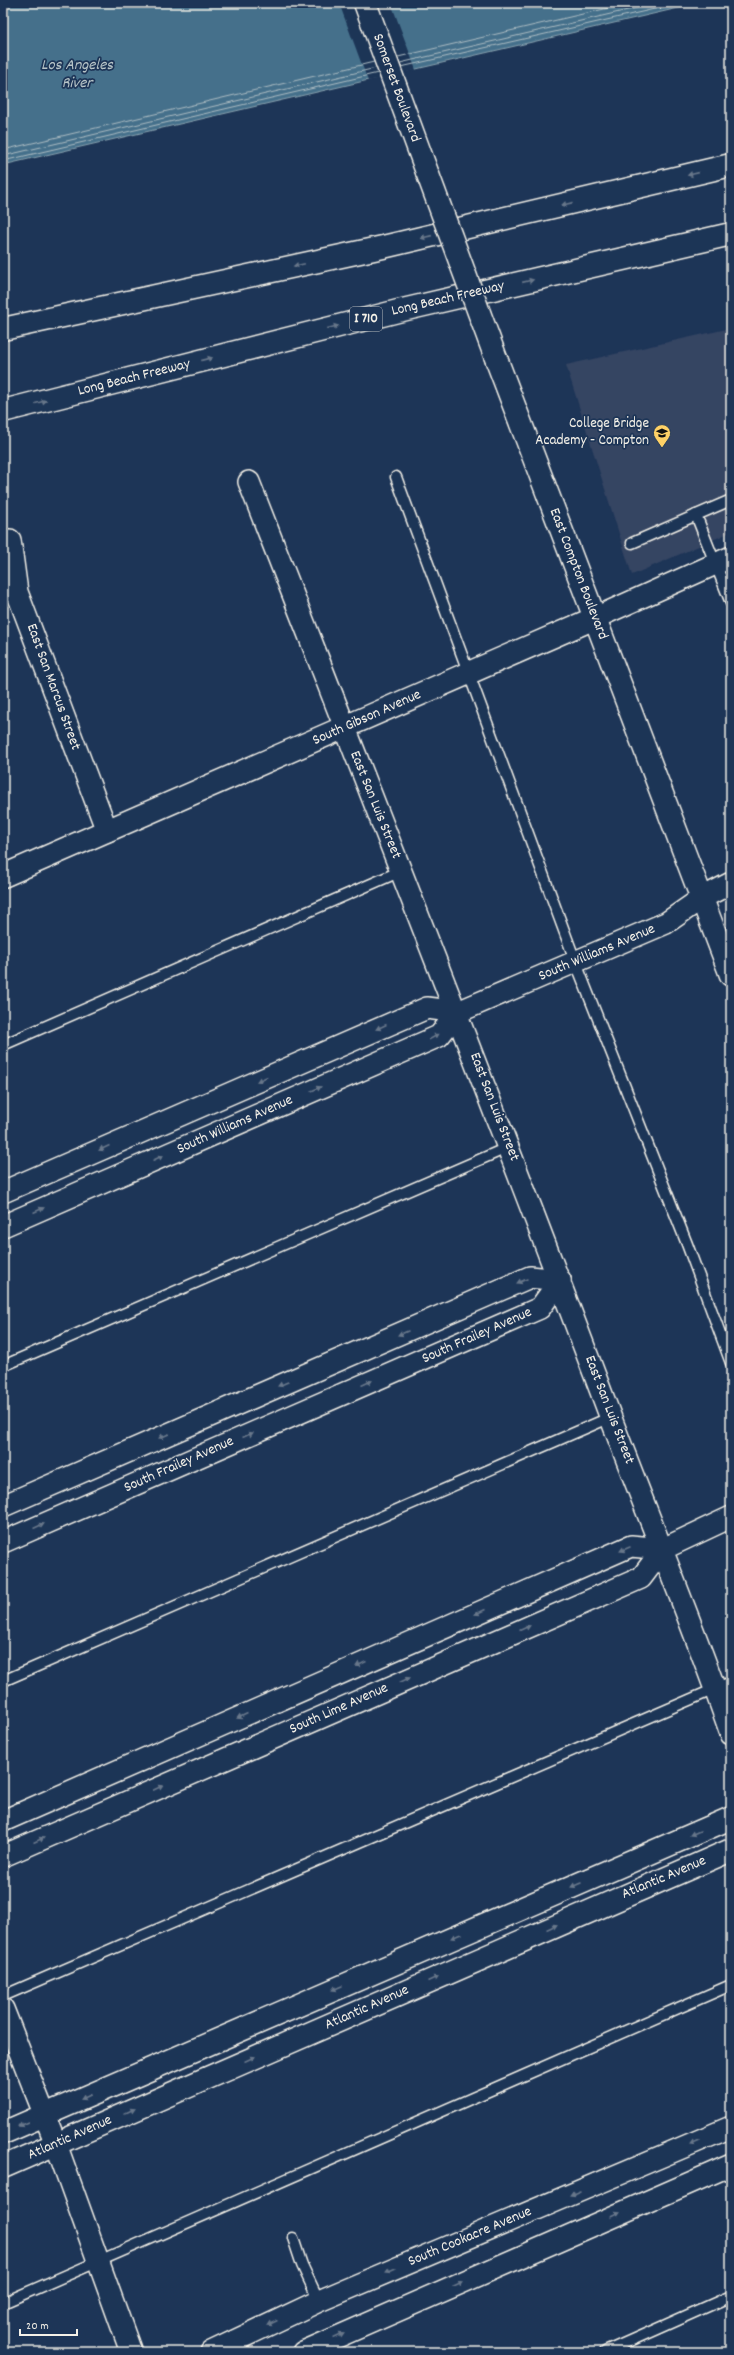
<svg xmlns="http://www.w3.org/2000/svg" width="734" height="2355" viewBox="0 0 734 2355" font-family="Dekko,sans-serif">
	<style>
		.built { fill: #354462 }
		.water { fill: #45708b; stroke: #8ba4b0 }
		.pier { fill: #1d3557 }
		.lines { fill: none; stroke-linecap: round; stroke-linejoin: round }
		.shore { stroke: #aebdc3; stroke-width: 1 }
		.lane-casing { stroke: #f4f1e8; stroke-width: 13 }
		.street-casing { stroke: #f4f1e8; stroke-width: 24 }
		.secondary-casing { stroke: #f4f1e8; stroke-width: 25 }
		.primary-casing { stroke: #f4f1e8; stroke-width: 25 }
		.highway-casing { stroke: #f4f1e8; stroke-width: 25 }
		.lane { stroke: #1d3557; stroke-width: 10 }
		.street { stroke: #1d3557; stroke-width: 21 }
		.secondary { stroke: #1d3557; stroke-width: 22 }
		.primary { stroke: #1d3557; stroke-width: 22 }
		.highway { stroke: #1d3557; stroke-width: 22 }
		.secondary-bridge-casing { stroke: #f4f1e8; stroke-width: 25; stroke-linecap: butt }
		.secondary-bridge { stroke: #1d3557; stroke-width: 22 }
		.oneway { fill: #68778a }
		.labels { text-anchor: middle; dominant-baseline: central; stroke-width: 3.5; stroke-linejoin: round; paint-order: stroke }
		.shield { fill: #1d3557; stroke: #b4b9bc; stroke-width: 1 }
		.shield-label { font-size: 14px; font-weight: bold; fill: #f4f1e8 }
		.street-label { font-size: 15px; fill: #f4f1e8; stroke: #1d3557 }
		.poi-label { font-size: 15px; fill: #f4f1e8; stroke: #1d3557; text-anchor: end }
		.water-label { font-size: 16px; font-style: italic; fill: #b7c4c7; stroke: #1d3557 }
	</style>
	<rect width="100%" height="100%" fill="#1d3557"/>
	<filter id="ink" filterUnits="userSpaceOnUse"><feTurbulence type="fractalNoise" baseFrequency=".025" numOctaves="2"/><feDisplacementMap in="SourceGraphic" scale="8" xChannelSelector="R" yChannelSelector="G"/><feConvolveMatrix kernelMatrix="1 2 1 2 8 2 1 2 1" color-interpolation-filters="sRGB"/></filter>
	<g filter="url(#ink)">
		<!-- built -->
		<path class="built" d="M731 328V532L632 575 566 365Z"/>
		<!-- water -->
		<path class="water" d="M3 3H700L3 165Z"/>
		<!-- pier -->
		<path class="pier" d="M339 3H391L416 70 368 81Z"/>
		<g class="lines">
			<!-- shore -->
			<g class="shore">
				<path d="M398 57 630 3"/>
				<path d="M400 63 658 3"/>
				<path d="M401 67 681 3"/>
				<path d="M3 150 374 62"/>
				<path d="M3 156 376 68"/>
				<path d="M3 161 378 73"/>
			</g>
			<!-- lane casing -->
			<g class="lane-casing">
				<g id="lane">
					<path d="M396 477 576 963 687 1244 731 1363"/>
					<path d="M696 515 731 603"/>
					<path d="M632 543 731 500"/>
					<path d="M3 1045 401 871"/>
					<path d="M3 1366 509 1147"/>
					<path d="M3 1681 611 1417"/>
					<path d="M3 1996 731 1682"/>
					<path d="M293 2238 302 2265 319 2301"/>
					<path d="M3 2303 731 1985"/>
					<path d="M605 2352 731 2296"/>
				</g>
			</g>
			<!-- street casing -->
			<g class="street-casing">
				<g id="street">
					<path d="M249 482C370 792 492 1101 609 1413 649 1520 694 1626 731 1734"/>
					<path d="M10 540 17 592 107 831"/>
					<path d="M595 618 731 557"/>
					<path d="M3 1192 427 1008 458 1012"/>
					<path d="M3 1226 439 1036 458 1012 666 923 702 898 731 883"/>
					<path d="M3 1506 530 1277 560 1280"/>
					<path d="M3 1542 540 1308 560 1280"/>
					<path d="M3 1821 631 1546 663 1549"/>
					<path d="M3 1856 641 1578 663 1549 731 1517"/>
					<path d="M3 2009 56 2144 131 2352"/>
					<path d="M211 2352 319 2301 731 2127"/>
					<path d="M303 2352 731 2165"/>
				</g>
			</g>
			<!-- secondary casing -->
			<g class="secondary-casing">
				<g id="secondary">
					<path d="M365 3 427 172"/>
					<path d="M497 361 731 975"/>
					<path d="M3 876 595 618"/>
				</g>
			</g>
			<!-- primary casing -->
			<g class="primary-casing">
				<g id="primary">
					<path d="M3 2133 731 1818"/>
					<path d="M3 2167 731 1850"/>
				</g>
			</g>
			<!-- highway casing -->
			<g class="highway-casing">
				<g id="highway">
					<path d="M3 329 383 247 731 165"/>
					<path d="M3 411 398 311 731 234"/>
				</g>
			</g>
			<!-- lane -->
			<use href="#lane" class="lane"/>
			<!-- street -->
			<use href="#street" class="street"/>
			<!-- secondary -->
			<use href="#secondary" class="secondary"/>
			<!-- primary -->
			<use href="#primary" class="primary"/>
			<!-- highway -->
			<use href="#highway" class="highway"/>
			<!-- secondary-bridge casing -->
			<g class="secondary-bridge-casing">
				<path id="secondary-bridge" d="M427 172 497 361"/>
			</g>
			<!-- secondary-bridge -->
			<use href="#secondary-bridge" class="secondary-bridge"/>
		</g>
		<!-- one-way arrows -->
		<defs><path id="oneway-solid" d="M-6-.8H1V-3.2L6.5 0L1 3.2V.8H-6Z"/></defs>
		<g class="oneway">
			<use href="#oneway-solid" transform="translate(693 174) rotate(167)"/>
			<use href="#oneway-solid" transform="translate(567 204) rotate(167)"/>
			<use href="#oneway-solid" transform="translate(426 237) rotate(167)"/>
			<use href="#oneway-solid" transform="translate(299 265) rotate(168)"/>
			<use href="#oneway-solid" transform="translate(528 281) rotate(-13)"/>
			<use href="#oneway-solid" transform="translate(333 327) rotate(-14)"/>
			<use href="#oneway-solid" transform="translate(207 359) rotate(-14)"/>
			<use href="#oneway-solid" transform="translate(41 402) rotate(-14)"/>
			<use href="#oneway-solid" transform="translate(381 1027) rotate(156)"/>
			<use href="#oneway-solid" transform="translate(434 1037) rotate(-29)"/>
			<use href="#oneway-solid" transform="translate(262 1079) rotate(156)"/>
			<use href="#oneway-solid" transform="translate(316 1089) rotate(-24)"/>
			<use href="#oneway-solid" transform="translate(104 1148) rotate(156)"/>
			<use href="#oneway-solid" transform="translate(158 1158) rotate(-24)"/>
			<use href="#oneway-solid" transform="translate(39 1210) rotate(-24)"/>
			<use href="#oneway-solid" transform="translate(522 1281) rotate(157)"/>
			<use href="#oneway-solid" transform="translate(403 1333) rotate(157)"/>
			<use href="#oneway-solid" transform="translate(367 1383) rotate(-24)"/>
			<use href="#oneway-solid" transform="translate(283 1384) rotate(157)"/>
			<use href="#oneway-solid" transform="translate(248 1435) rotate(-24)"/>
			<use href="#oneway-solid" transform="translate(164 1436) rotate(157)"/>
			<use href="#oneway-solid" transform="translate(39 1526) rotate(-24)"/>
			<use href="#oneway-solid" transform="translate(625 1549) rotate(157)"/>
			<use href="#oneway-solid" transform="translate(480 1612) rotate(156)"/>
			<use href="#oneway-solid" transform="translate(525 1628) rotate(-24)"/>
			<use href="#oneway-solid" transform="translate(361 1664) rotate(156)"/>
			<use href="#oneway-solid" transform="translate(405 1680) rotate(-24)"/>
			<use href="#oneway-solid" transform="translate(242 1716) rotate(156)"/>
			<use href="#oneway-solid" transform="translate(158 1788) rotate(-24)"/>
			<use href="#oneway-solid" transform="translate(695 1833) rotate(157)"/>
			<use href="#oneway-solid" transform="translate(39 1840) rotate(-24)"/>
			<use href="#oneway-solid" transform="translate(576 1885) rotate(157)"/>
			<use href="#oneway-solid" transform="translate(552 1927) rotate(-24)"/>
			<use href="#oneway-solid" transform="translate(456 1936) rotate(157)"/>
			<use href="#oneway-solid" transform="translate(433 1979) rotate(-24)"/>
			<use href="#oneway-solid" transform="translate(337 1988) rotate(157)"/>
			<use href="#oneway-solid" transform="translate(250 2059) rotate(-24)"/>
			<use href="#oneway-solid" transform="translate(86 2097) rotate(156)"/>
			<use href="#oneway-solid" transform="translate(130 2111) rotate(-24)"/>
			<use href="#oneway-solid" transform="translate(23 2124) rotate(157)"/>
			<use href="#oneway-solid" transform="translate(695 2142) rotate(157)"/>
			<use href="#oneway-solid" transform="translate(575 2193) rotate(157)"/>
			<use href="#oneway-solid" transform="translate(615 2215) rotate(-24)"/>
			<use href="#oneway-solid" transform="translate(391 2270) rotate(157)"/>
			<use href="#oneway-solid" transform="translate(458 2284) rotate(-24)"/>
			<use href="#oneway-solid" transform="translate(272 2323) rotate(155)"/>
			<use href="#oneway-solid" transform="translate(339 2336) rotate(-24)"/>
		</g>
	</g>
	<!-- icons -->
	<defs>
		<g id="school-pin" transform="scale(0.9)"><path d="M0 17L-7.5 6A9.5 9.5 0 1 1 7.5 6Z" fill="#ffd166" stroke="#1d3557"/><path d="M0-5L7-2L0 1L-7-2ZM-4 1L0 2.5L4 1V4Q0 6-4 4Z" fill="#111"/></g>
	</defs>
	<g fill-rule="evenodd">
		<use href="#school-pin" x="662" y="433"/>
	</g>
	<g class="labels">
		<!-- shield labels -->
		<rect class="shield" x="350" y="307" width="32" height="24" rx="3"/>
		<g class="shield-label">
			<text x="366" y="319">I 710</text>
		</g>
		<!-- street labels -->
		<g class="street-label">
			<text transform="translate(396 88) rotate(70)">Somerset Boulevard</text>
			<text transform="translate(448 299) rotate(-13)">Long Beach Freeway</text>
			<text transform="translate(134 378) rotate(-14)">Long Beach Freeway</text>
			<text transform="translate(578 574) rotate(69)">East Compton Boulevard</text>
			<text transform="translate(53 687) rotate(70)">East San Marcus Street</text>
			<text transform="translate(367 718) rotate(-24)">South Gibson Avenue</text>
			<text transform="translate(375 805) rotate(68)">East San Luis Street</text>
			<text transform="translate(597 953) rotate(-23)">South Williams Avenue</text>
			<text transform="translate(494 1107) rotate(69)">East San Luis Street</text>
			<text transform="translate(235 1125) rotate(-24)">South Williams Avenue</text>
			<text transform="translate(477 1336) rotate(-24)">South Frailey Avenue</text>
			<text transform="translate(609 1410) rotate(69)">East San Luis Street</text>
			<text transform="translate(179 1465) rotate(-24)">South Frailey Avenue</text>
			<text transform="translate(339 1709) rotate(-24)">South Lime Avenue</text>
			<text transform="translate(664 1878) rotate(-23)">Atlantic Avenue</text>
			<text transform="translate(367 2008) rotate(-24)">Atlantic Avenue</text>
			<text transform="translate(70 2138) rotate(-24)">Atlantic Avenue</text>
			<text transform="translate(470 2237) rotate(-23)">South Cookacre Avenue</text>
		</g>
		<!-- poi labels -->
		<g class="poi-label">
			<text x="649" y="424">College Bridge<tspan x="649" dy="17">Academy - Compton</tspan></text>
		</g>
		<!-- water labels -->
		<g class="water-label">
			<text x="77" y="65">Los Angeles<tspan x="77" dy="18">River</tspan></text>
		</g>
	</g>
	<!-- margin -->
	<rect width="734" height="2355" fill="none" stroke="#1d3557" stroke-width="16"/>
	<rect x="8" y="8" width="718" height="2339" fill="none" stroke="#f4f1e8" stroke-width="1.5" filter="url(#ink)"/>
	<!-- scale -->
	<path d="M20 2329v6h57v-6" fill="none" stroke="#f4f1e8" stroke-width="2"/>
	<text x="26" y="2329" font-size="12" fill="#f4f1e8" stroke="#1d3557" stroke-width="3" paint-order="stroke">20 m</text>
</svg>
